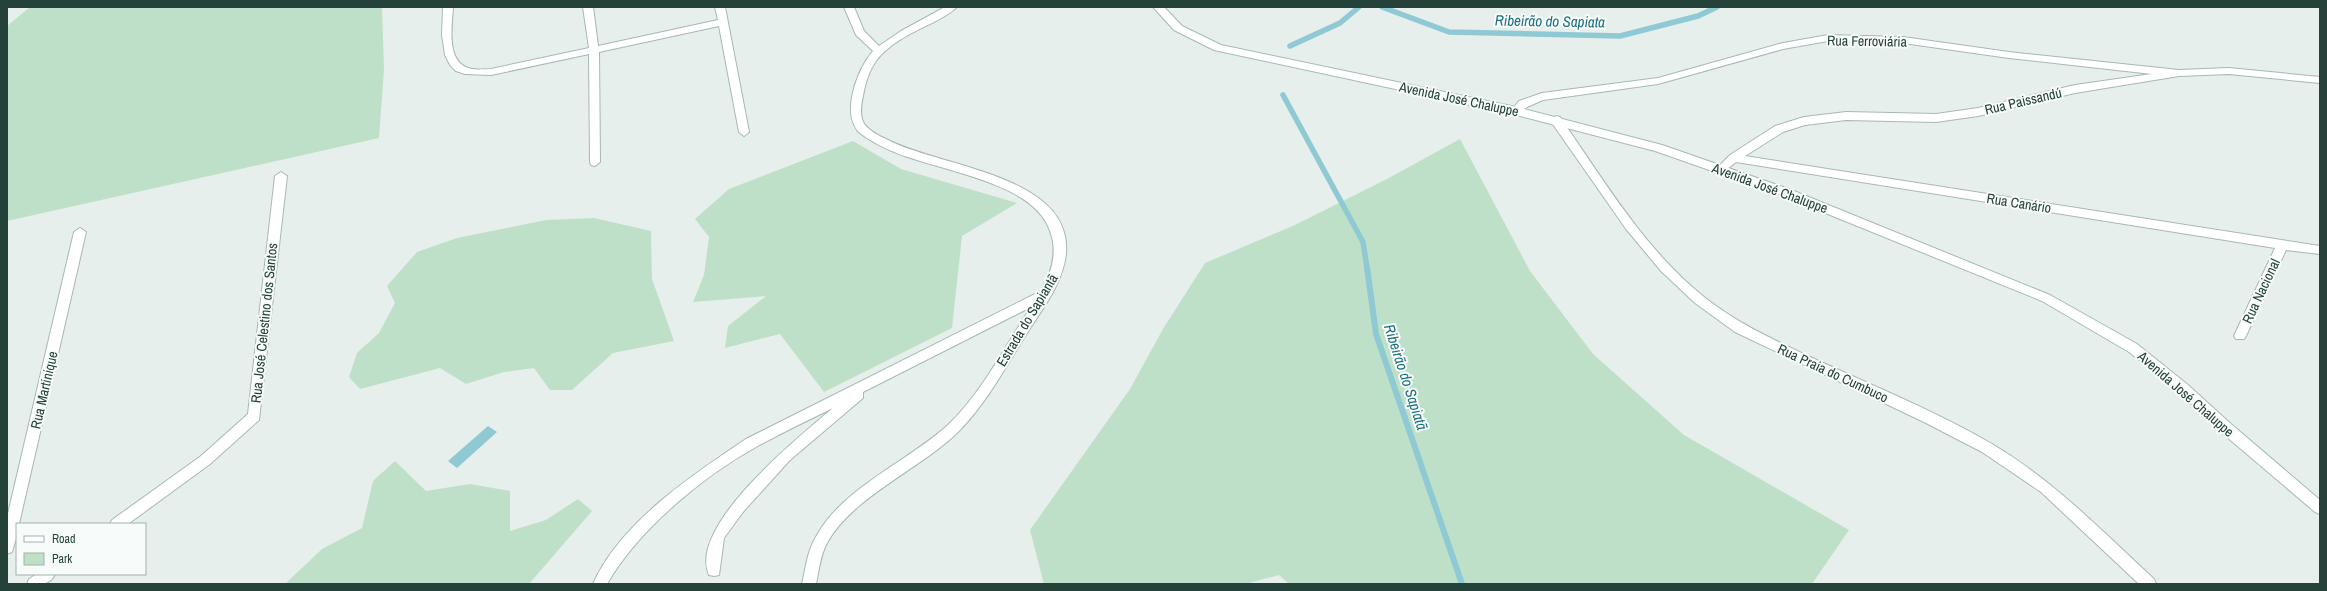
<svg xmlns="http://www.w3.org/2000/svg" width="2327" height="591" viewBox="0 0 2327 591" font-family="'Archivo Narrow',sans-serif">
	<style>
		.green { fill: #bfe0c8 }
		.water { fill: #8ec9d4 }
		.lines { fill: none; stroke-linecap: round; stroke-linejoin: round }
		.stream-far1 { stroke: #8ec9d4; stroke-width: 5.5 }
		.stream { stroke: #8ec9d4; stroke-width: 6 }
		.street-casing { stroke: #a8b8b2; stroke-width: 2 }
		.secondary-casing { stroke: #a4bbb3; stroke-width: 2 }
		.street { fill: #fff; fill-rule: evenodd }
		.secondary { fill: #fff; fill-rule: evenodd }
		.labels { text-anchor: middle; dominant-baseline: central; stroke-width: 4; stroke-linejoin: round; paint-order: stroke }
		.street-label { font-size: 14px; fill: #24423a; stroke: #f7fbf9 }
		.water-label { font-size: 15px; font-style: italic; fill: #1c6f80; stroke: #f7fbf9 }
	</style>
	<rect width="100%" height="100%" fill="#e6efeb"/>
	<!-- green -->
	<g class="green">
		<path d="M30 7H382L384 69 379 138 7 221V26Z"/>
		<path d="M1460 139 1530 271 1593 354 1684 435 1849 530 1812 584H1289L1279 575 1245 584H1044L1030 530 1130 389 1163 329 1205 263 1295 225 1387 179Z"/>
		<path d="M853 141 901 169 1017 203 962 236 952 328 824 392 780 334 725 348 728 326 766 296 693 302 704 275 709 237 695 219 729 189Z"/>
		<path d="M594 218 651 231 652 279 674 341 613 353 572 390H550L534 368 504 372 466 384 440 368 360 389 349 377 357 353 379 333 395 303 387 286 417 252 457 238 546 220Z"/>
		<path d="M395 461 426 491 470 484 510 491V531L546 520 578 499 592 511 529 584H285L322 549 362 528 373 481Z"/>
	</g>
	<!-- water -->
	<path class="water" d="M488 426 497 432 457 468 448 461Z"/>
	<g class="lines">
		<!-- stream-far1 -->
		<g class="stream-far1">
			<path d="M1382 7 1449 32 1620 36 1698 16 1717 7"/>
			<path d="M1290 46 1340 23 1359 7"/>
			<path d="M1283 95 1363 242 1367 268"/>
		</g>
		<!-- stream -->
		<path class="stream" d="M1367 267 1376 334 1462 584"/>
		<!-- street casing -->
		<g class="street-casing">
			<g id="street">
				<path d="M443 7H453C452 27 445 64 472 69 478 70 485 69 491 69L589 48 583 7H593L598 46 718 20 715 7H725L749 132 744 136 739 132 719 26 599 52 600 162 595 166 591 165 590 162 589 54 491 75 465 74 456 71 450 65 445 55 442 35Z"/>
				<path d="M844 7H854L864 31 879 46 901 31 945 7H957C951 13 943 17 936 21 916 31 890 42 876 61 869 71 865 84 863 96 861 105 859 117 865 125 870 131 879 136 886 139 937 167 1073 174 1066 254 1063 282 1044 307 1029 330 1007 364 988 402 959 431 921 469 853 496 827 543 820 556 819 570 816 584H802C806 567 807 551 817 535 844 487 909 461 949 424 983 391 1005 346 1031 307L863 392V398L790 460 743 512 724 538 719 575 714 576 709 575C687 526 800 436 833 408 807 421 781 433 756 447 702 477 638 530 607 584H593C620 523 692 475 746 439L1041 291C1052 272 1058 252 1050 231 1032 177 925 171 879 145 872 141 862 136 857 130 850 120 850 108 852 97 855 81 862 64 873 51L856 35Z"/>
				<path d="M1828 35 1903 37 2009 52 2179 70 2229 68 2320 77V83L2229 74 2179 76 2075 93 1978 116 1936 122 1846 120 1805 125 1783 132 1745 156 2320 246V254L2286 250 2246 336 2244 339H2236L2234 336 2275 248 1736 162 1722 173 1716 169 1730 155 1775 126 1804 117 1846 112 1936 114 1978 108 2075 85 2152 74 2009 58 1903 43 1828 41 1783 49 1658 84 1543 100 1527 107 1516 115 1511 111 1519 101 1542 93 1658 78 1783 43Z"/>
				<path d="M1556 116 1560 117C1603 179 1644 249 1704 297 1737 323 1770 338 1808 356 1869 384 1933 410 1992 444 2053 480 2102 531 2154 579L2156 584H2139L2041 492 1982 452 1926 423 1735 332 1695 303 1661 271 1626 229 1552 123 1551 120Z"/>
				<path d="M281 172 287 176 259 420 210 464 128 524H110L112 520 201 456 248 414 275 176Z"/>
				<path d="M80 228 86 232 19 524H17V535L12 552 7 554V518L74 232Z"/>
				<path d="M37 574H55C50 586 38 584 27 584L29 579Z"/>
			</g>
		</g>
		<!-- secondary casing -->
		<g class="secondary-casing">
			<path id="secondary" d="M1153 7H1164L1182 26 1221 45 1516 107 1662 145 1789 189 2050 295 2137 344 2188 385 2231 424 2320 500V514L2315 512 2221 432 2180 393 2129 352 2042 301 1781 195 1655 151 1516 115 1214 50 1174 30Z"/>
		</g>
		<!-- street -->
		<use href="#street" class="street"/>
		<!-- secondary -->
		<use href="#secondary" class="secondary"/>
	</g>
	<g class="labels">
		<!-- street labels -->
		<g class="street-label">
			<text transform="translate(1867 41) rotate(1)">Rua Ferroviária</text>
			<text transform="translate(1459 99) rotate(12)">Avenida José Chaluppe</text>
			<text transform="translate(2023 101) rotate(-13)">Rua Paissandú</text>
			<text transform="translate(1770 188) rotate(20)">Avenida José Chaluppe</text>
			<text transform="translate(2019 203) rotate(9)">Rua Canário</text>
			<text transform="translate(2261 291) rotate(-65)">Rua Nacional</text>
			<text transform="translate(1027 320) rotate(-59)">Estrada do Sapiantã</text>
			<text transform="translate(264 323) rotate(-84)">Rua José Celestino dos Santos</text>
			<text transform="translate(1833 373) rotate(25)">Rua Praia do Cumbuco</text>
			<text transform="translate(44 390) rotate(-77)">Rua Martinique</text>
			<text transform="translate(2186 394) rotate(41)">Avenida José Chaluppe</text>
		</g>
		<!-- water labels -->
		<g class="water-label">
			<text transform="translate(1550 21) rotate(1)">Ribeirão do Sapiata</text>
			<text transform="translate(1406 377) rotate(72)">Ribeirão do Sapiatã</text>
		</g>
	</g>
	<!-- border -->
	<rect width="2327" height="591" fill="none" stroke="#24423a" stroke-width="16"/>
	<!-- legend -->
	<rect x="16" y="523" width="130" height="52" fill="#f7fbf9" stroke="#a3b1ad"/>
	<rect x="24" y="536" width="20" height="6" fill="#ffffff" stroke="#a3b1ad"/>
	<text x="52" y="543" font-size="12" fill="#24423a">Road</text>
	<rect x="24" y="553" width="20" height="12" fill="#bfe0c8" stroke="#a3b1ad"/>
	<text x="52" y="563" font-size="12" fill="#24423a">Park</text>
</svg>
